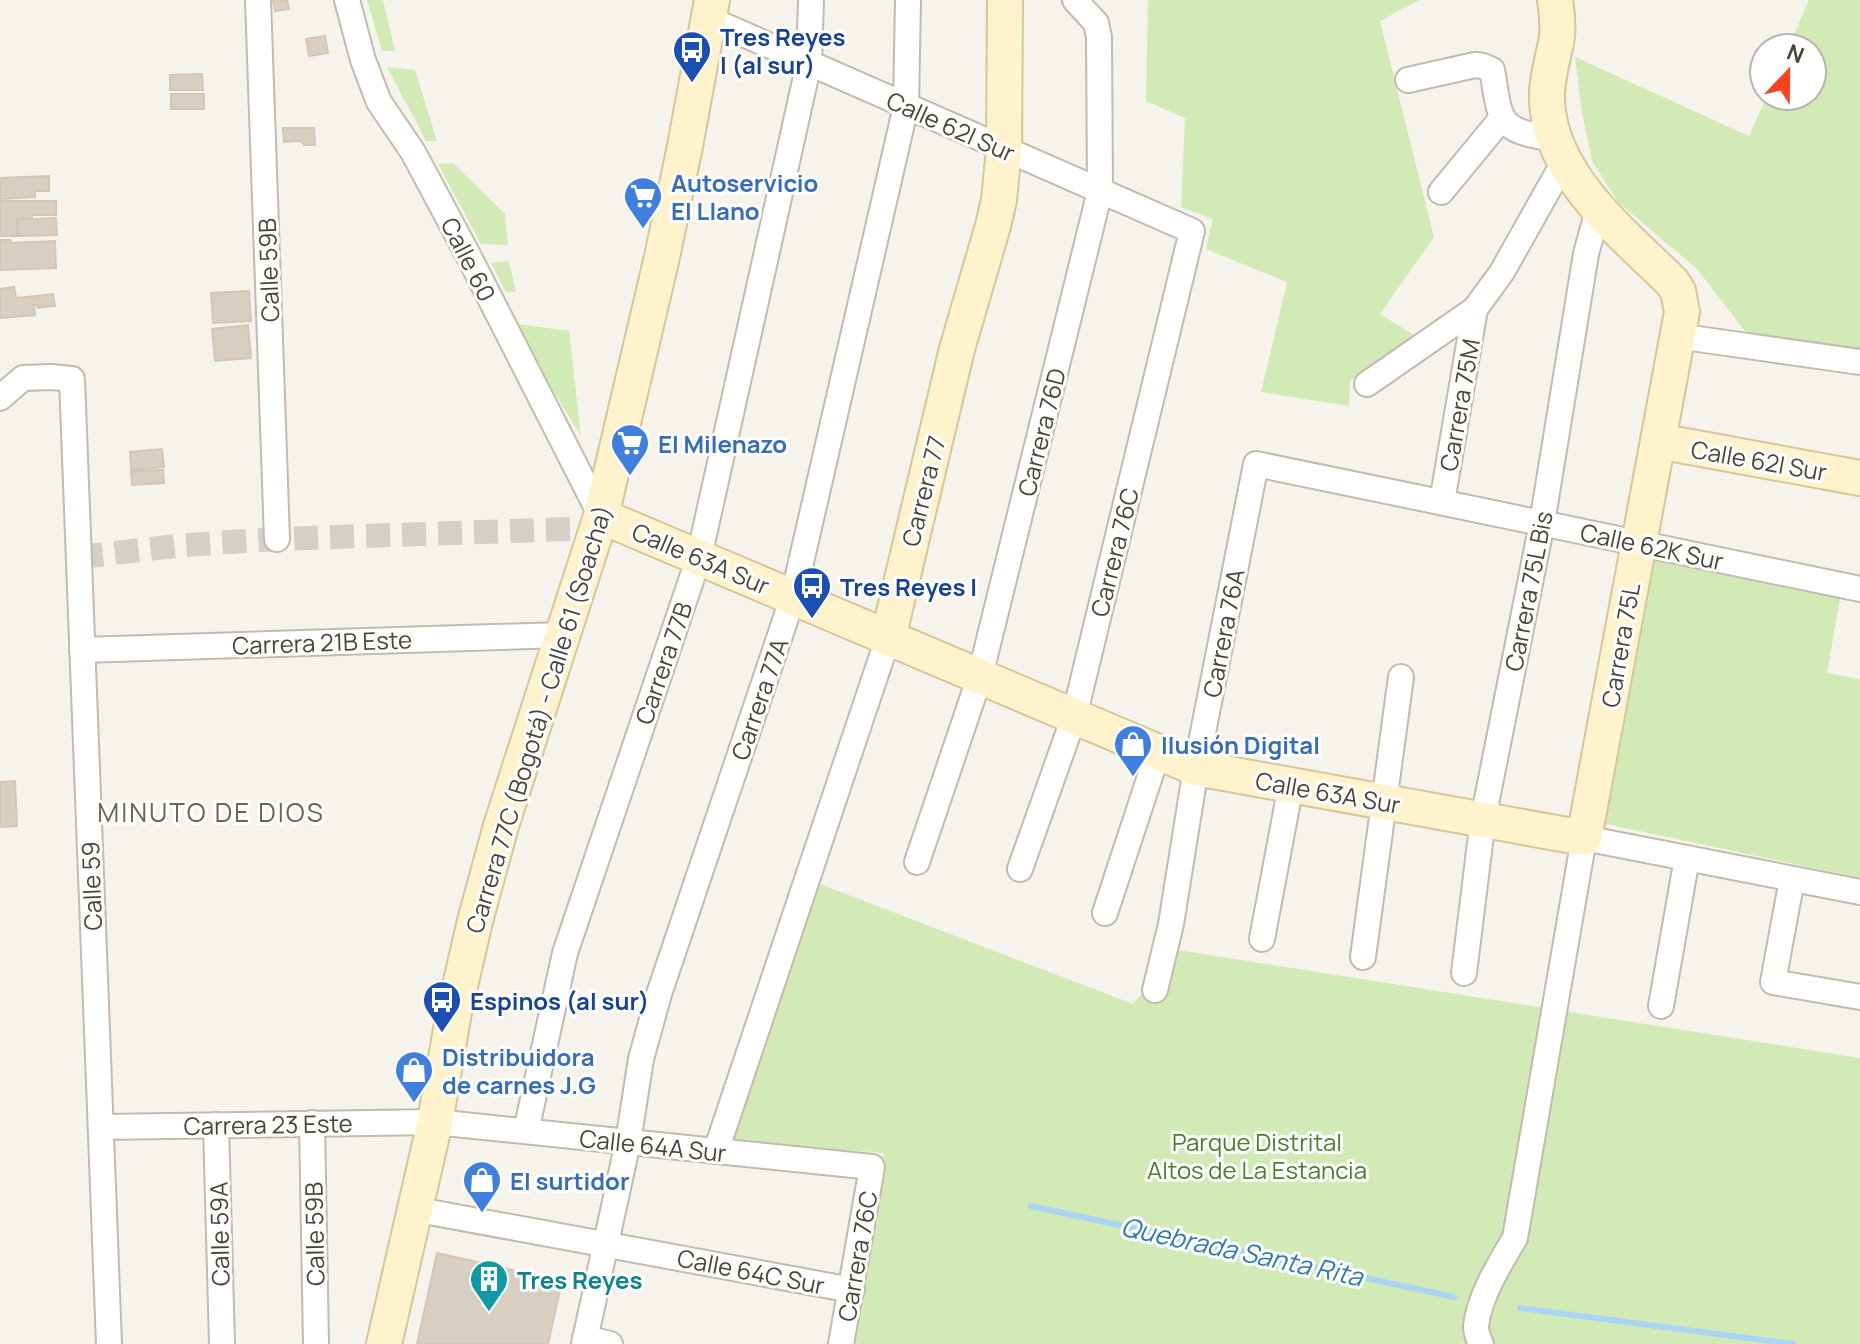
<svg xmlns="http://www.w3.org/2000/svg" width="1860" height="1344" viewBox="0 0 1860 1344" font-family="Manrope,sans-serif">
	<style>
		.green { fill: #d2eab5 }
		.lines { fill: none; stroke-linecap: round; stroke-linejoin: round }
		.stream { stroke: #a9d4f2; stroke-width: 6 }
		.building { fill: #d8cfc1; stroke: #d3c7b4; stroke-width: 2 }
		.street-tunnel { stroke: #d4d0c8; stroke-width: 24; stroke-dasharray: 24 12; stroke-linecap: butt }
		.street-casing { stroke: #c2bbae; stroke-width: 28 }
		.secondary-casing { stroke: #d6c79b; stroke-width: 38 }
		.street { stroke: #fff; stroke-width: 24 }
		.secondary { stroke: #fff3cd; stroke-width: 34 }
		.labels { text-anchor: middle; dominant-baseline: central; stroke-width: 6; stroke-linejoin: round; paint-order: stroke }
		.transit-label { font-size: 24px; font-weight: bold; fill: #164399; stroke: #fff; text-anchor: start }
		.street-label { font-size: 24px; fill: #4b4439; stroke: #fff }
		.shop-label { font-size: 24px; font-weight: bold; fill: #366cbe; stroke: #fff; text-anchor: start }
		.park-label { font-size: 24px; fill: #4a7f2a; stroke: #fff }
		.culture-label { font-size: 24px; font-weight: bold; fill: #0d838f; stroke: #fff; text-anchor: start }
		.neighbourhood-label { font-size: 26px; letter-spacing: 2px; fill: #6e6250; stroke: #fff }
		.water-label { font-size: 26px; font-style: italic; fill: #2e7ab2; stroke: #fff }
	</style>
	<rect width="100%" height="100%" fill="#f6f3ec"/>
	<!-- green -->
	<g class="green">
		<path d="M367 0H383L395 51H382Z"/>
		<path d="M1148 0H1419L1380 21 1434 237 1380 314 1414 335 1387 358 1364 370 1350 381 1349 406 1261 392 1287 282 1206 249 1213 219 1181 207 1185 118 1146 101Z"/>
		<path d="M1809 0H1860V354L1751 339 1697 269 1618 202 1592 161 1582 113 1575 57 1749 136 1767 96H1812V48H1788Z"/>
		<path d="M387 67 415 70 437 141H426Z"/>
		<path d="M453 163 505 214 508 245 481 244 438 164Z"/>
		<path d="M509 261 516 292H506L491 263Z"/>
		<path d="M511 323 569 331 581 436Z"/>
		<path d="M1653 558 1840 599 1827 673 1860 679V878L1597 822Z"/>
		<path d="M820 884 1133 1004 1178 950 1860 1058V1344H846L884 1153 731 1141Z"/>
	</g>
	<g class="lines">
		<!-- stream -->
		<g class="stream">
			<path d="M1031 1206 1454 1297"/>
			<path d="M1520 1308 1793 1344"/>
		</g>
	</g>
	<!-- building -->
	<g class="building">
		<path d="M273 0H287L289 9 275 11Z"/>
		<path d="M325 36 328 53 309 56 306 39Z"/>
		<path d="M202 74 203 90H170V75Z"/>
		<rect x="171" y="94" width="33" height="15"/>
		<path d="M283 128H314L315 145H304L301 141 284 142Z"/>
		<path d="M49 176V191H35V197L0 199V178Z"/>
		<path d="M0 201H56V215H32V219H17V236H0Z"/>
		<path d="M56 218 57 235 18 236 17 220Z"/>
		<path d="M0 240H10L12 243 55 241 56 268 0 270Z"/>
		<path d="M14 287 16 298 53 294 55 306 38 308 37 305H34L35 315 0 318V289Z"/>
		<path d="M249 291 251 321 213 323 211 293Z"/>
		<path d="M248 325 251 358 215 361 212 329Z"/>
		<path d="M162 449 164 467 131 470 130 452Z"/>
		<path d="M163 470 164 483 132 485 131 471Z"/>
		<path d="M15 781 17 826 0 827V782Z"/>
		<path d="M437 1253 562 1281 548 1344H417Z"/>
	</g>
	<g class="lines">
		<!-- street-tunnel -->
		<path class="street-tunnel" d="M79 557 185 545 277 539 597 528"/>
		<!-- street casing -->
		<g class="street-casing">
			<g id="street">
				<path d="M258 0 277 539"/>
				<path d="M347 0 363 60 379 102 413 152 467 253 601 516"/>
				<path d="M709 19 1192 231 1074 717 1020 869"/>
				<path d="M1408 80 1475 65 1483 66 1492 70C1495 83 1496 105 1502 116 1510 134 1538 136 1555 139"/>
				<path d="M1441 192 1502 118"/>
				<path d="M1677 336 1860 362"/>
				<path d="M1367 384 1475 309 1502 272 1565 160"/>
				<path d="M0 398 23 378 51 377 72 379 109 1344"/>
				<path d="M1442 502 1475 309"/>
				<path d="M82 650 562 635"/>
				<path d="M917 862 980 676 1100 191 1099 37 1096 23 1075 0"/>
				<path d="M1792 879 1773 982 1860 997"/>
				<path d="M1105 913 1158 752"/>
				<path d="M1262 939 1291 785"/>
				<path d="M1363 957 1401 677"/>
				<path d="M1464 973 1483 819 1542 523 1586 254 1598 210"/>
				<path d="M1155 990 1171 924 1196 768 1256 464 1860 589"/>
				<path d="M1661 1006 1687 858"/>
				<path d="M312 1123 316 1344"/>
				<path d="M216 1125 222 1344"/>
				<path d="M101 1127 435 1122 872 1167 841 1344"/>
				<path d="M526 1131 565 953 699 557 809 63 811 0"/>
				<path d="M716 1151 888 638"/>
				<path d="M413 1209 852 1290"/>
				<path d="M585 1338 610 1344"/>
				<path d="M584 1344 628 1142 641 1059 659 994 793 597 906 106 908 0"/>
				<path d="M1481 1344C1478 1338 1476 1332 1476 1326 1479 1297 1500 1263 1515 1238L1584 838 1860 892"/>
			</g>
		</g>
		<!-- secondary casing -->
		<g class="secondary-casing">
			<g id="secondary">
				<path d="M1658 441 1860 478"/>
				<path d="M601 516 1196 768 1584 838 1682 312 1678 291 1672 282C1621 232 1544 171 1547 92 1548 73 1554 55 1557 37 1558 25 1557 12 1555 0"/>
				<path d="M888 638 957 349 993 226 999 200 1004 149 1005 0"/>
				<path d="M384 1344 435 1122 454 1012 475 921 501 826 601 516 662 257 685 146 712 0"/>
			</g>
		</g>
		<!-- street -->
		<use href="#street" class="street"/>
		<!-- secondary -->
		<use href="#secondary" class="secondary"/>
	</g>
	<!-- icons -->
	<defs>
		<g id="bus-pin" transform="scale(2)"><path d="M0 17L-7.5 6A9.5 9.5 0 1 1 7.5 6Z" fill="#1a4fb4" stroke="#fff"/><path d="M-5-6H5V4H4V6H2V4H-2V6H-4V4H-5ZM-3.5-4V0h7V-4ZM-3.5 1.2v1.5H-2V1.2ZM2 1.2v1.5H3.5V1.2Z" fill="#fff"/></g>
		<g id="supermarket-pin" transform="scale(2)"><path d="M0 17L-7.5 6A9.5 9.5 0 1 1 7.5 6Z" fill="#3f7fe0" stroke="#fff"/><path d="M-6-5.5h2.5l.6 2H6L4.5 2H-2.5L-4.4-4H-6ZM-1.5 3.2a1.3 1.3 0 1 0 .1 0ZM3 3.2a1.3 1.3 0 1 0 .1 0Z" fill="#fff"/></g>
		<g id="shop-pin" transform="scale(2)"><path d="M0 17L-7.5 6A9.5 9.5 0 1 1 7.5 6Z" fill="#3f7fe0" stroke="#fff"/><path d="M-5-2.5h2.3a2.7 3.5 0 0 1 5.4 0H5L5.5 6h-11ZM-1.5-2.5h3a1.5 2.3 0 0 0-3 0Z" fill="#fff"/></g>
		<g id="building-pin" transform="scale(2)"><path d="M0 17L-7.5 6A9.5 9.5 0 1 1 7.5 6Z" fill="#0f9aa8" stroke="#fff"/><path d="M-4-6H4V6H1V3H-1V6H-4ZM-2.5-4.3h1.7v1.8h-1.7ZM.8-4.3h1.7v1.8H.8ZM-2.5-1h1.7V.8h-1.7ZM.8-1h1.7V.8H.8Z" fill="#fff"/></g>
	</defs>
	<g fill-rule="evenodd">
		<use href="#bus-pin" x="692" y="50"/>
		<use href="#supermarket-pin" x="643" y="196"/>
		<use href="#supermarket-pin" x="630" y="443"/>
		<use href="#bus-pin" x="812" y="586"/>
		<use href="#shop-pin" x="1133" y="744"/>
		<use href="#bus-pin" x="442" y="1000"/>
		<use href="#shop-pin" x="414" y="1070"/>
		<use href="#shop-pin" x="482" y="1180"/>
		<use href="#building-pin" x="489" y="1279"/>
	</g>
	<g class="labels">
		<!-- transit labels -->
		<g class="transit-label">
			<text x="720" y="36">Tres Reyes<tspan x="720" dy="28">I (al sur)</tspan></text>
			<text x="840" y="586">Tres Reyes I</text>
			<text x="470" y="1000">Espinos (al sur)</text>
		</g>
		<!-- street labels -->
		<g class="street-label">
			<text transform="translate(951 126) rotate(24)">Calle 62I Sur</text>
			<text transform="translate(469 259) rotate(63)">Calle 60</text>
			<text transform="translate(268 270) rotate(-92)">Calle 59B</text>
			<text transform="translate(1459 405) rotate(-80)">Carrera 75M</text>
			<text transform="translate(1041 432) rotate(-76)">Carrera 76D</text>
			<text transform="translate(1759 460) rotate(10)">Calle 62I Sur</text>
			<text transform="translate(923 491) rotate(-76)">Carrera 77</text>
			<text transform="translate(1652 546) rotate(12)">Calle 62K Sur</text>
			<text transform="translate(1114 552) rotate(-76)">Carrera 76C</text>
			<text transform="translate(701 558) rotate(23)">Calle 63A Sur</text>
			<text transform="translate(1528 591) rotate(-79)">Carrera 75L Bis</text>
			<text transform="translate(1223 633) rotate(-79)">Carrera 76A</text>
			<text transform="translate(322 642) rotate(-2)">Carrera 21B Este</text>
			<text transform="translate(1620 645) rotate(-80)">Carrera 75L</text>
			<text transform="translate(663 663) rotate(-71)">Carrera 77B</text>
			<text transform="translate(759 699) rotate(-71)">Carrera 77A</text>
			<text transform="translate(538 719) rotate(-73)">Carrera 77C (Bogotá) - Calle 61 (Soacha)</text>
			<text transform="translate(1328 792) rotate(10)">Calle 63A Sur</text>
			<text transform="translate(91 886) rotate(-92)">Calle 59</text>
			<text transform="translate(268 1124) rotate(-1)">Carrera 23 Este</text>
			<text transform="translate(653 1145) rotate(6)">Calle 64A Sur</text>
			<text transform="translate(219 1234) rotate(-91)">Calle 59A</text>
			<text transform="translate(314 1234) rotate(-91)">Calle 59B</text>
			<text transform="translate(857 1256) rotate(-80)">Carrera 76C</text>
			<text transform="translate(751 1271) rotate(11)">Calle 64C Sur</text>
		</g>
		<!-- shop labels -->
		<g class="shop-label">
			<text x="671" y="182">Autoservicio<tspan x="671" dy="28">El Llano</tspan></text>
			<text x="658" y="443">El Milenazo</text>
			<text x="1161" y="744">Ilusión Digital</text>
			<text x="442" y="1056">Distribuidora<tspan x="442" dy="28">de carnes J.G</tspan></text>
			<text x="510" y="1180">El surtidor</text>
		</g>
		<!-- park labels -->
		<g class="park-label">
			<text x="1257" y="1141">Parque Distrital<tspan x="1257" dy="28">Altos de La Estancia</tspan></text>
		</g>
		<!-- culture labels -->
		<g class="culture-label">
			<text x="517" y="1279">Tres Reyes</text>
		</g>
		<!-- neighbourhood labels -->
		<g class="neighbourhood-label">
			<text x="211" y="812">MINUTO DE DIOS</text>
		</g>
		<!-- water labels -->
		<g class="water-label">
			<text transform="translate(1242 1251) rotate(12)">Quebrada Santa Rita</text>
		</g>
	</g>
	<!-- north arrow -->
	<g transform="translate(1788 72) rotate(22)"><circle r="38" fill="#ffffff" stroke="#b7b4b0" stroke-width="2"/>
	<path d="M0-6L14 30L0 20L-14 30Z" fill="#fc3f1d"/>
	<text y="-12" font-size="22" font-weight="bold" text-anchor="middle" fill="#4b4439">N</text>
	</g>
</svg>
